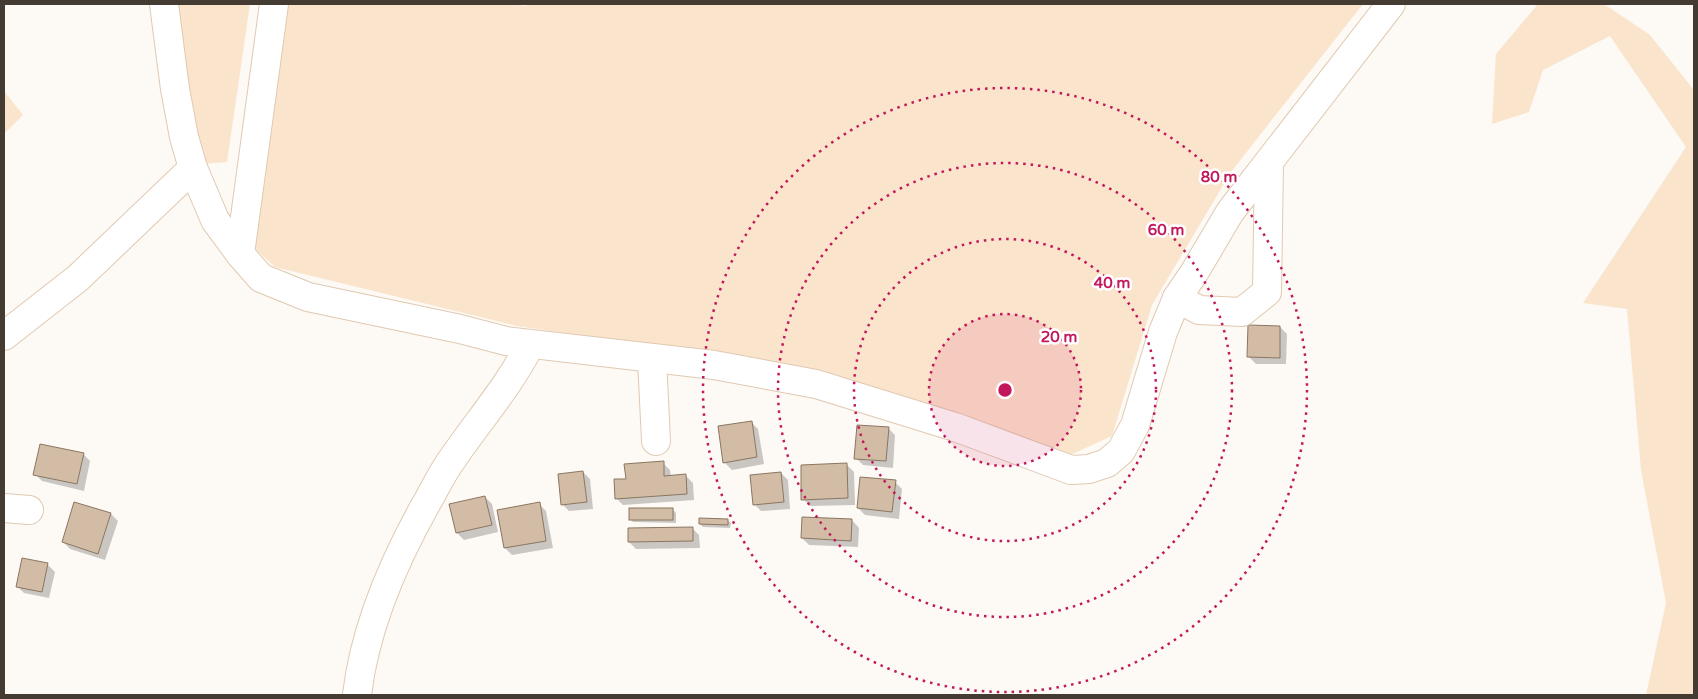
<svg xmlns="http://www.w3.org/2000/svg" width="1698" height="699" viewBox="0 0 1698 699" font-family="'Varela Round',sans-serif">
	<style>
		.green { fill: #fbe4cc }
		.shadow { fill: #0003 }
		.building { fill: #d2bca5; stroke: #8a7661 }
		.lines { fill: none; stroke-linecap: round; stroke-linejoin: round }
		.minor-casing { stroke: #e0c9b2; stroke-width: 30 }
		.minor { stroke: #fff; stroke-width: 28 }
		.ring { fill: none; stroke: #c2185b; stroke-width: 2.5; stroke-dasharray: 2.5 5 }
		.centre { fill: #c2185b; stroke: #fff; stroke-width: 2.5 }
		.ring-label { font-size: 15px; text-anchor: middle; font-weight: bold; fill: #c2185b; stroke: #fff; stroke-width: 5; stroke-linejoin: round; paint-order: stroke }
	</style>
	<rect width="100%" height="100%" fill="#fdf9f4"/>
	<!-- green -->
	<g class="green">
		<path d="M175 4H250L227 162 201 164Z"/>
		<path d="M286 4H510L524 6 531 4H1363L1231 172 1152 305 1112 436 1068 456 825 371 517 326 275 267 252 246Z"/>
		<path d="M1538 4H1604L1650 35 1694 90V695H1646L1666 603 1641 470 1627 309 1583 303 1686 147 1610 36 1543 70 1529 112 1492 124 1496 54Z"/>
		<path d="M4 91 23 115 4 134Z"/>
	</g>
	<!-- shadow -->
	<g class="shadow">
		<path d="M1280 327 1287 334 1286 364H1256L1249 357Z"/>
		<path d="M751 422 758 429 764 464 732 470 725 463Z"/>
		<path d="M888 428 895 435 893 468 863 465 856 458Z"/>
		<path d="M83 454 90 461 84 491 42 481 35 474Z"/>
		<path d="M663 463 670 470 671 477 686 476 693 483 694 500 623 505 616 498Z"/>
		<path d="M847 465 854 472 855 505 810 506 803 499Z"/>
		<path d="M583 472 590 479 593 509 569 511 562 504Z"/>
		<path d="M781 473 788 480 790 509 761 511 754 504Z"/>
		<path d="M895 482 902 489 899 519 865 515 858 508Z"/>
		<path d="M485 497 492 504 498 532 464 540 457 533Z"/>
		<path d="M539 504 546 511 553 548 512 555 505 548Z"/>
		<path d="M673 510 676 513V523L633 522 630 519Z"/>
		<path d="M111 514 118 521 105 560 70 549 63 542Z"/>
		<path d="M727 520 731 523 730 528 703 527 700 524Z"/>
		<path d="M852 520 859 528 858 547 809 545 802 538Z"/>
		<path d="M692 528 699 535 700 548 636 549 629 542Z"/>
		<path d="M48 565 55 572 49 598 24 593 17 586Z"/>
		<path d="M4 676 5 695H4Z"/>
	</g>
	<!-- building -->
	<g class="building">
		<path d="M1248 325 1280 326V358L1247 357Z"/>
		<path d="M752 421 757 457 723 463 718 426Z"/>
		<path d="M857 425 889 427 886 461 854 459Z"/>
		<path d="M40 444 84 453 77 484 33 475Z"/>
		<path d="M664 461V476L686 474 687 494 615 499 614 479H626L624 464Z"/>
		<path d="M847 463 848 498 801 500V465Z"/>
		<path d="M583 471 587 502 561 505 558 474Z"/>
		<path d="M781 472 784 502 753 505 750 475Z"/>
		<path d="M860 477 896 480 892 512 857 508Z"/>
		<path d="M485 496 492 525 456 533 449 504Z"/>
		<path d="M74 502 111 513 98 554 62 542Z"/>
		<path d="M540 502 546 541 504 548 497 510Z"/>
		<rect x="629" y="508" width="44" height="12"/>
		<path d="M802 517 852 519 851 541 801 538Z"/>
		<path d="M699 518 728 519V525L699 524Z"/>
		<path d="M693 527V541L628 542V528Z"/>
		<path d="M22 558 48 563 42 592 16 587Z"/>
	</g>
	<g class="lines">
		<!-- minor casing -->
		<g class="minor-casing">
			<g id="minor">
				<path d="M164 4 175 89 184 137 193 168 215 220 240 254 261 278 308 297 460 329 506 341 714 365 816 384 955 427 1071 470 1089 469 1107 463 1121 451 1135 425 1163 332 1177 298 1194 273 1230 212 1391 4"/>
				<path d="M240 254 274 4"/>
				<path d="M1177 298 1199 310 1242 312 1267 292 1269 162"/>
				<path d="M4 336 78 278 193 168"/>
				<path d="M652 359 656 441"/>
				<path d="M4 508 29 510"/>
				<path d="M357 695C365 625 395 558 430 497 437 484 444 470 453 458 479 420 509 386 530 345"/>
			</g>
		</g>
		<!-- minor -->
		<use href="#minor" class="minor"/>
	</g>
	<!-- distance rings -->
	<circle cx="1005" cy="390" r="76" fill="#c2185b" fill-opacity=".12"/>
	<g class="ring">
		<circle cx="1005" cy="390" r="76"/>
		<circle cx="1005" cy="390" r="151"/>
		<circle cx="1005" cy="390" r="227"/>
		<circle cx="1005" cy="390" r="302"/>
	</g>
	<circle cx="1005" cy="390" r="8" class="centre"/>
	<g class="ring-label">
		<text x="1219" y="182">80 m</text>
		<text x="1166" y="235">60 m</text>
		<text x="1112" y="288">40 m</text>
		<text x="1059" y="342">20 m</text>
	</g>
	<!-- border -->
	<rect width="1698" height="699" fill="none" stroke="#443b32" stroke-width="10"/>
</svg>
